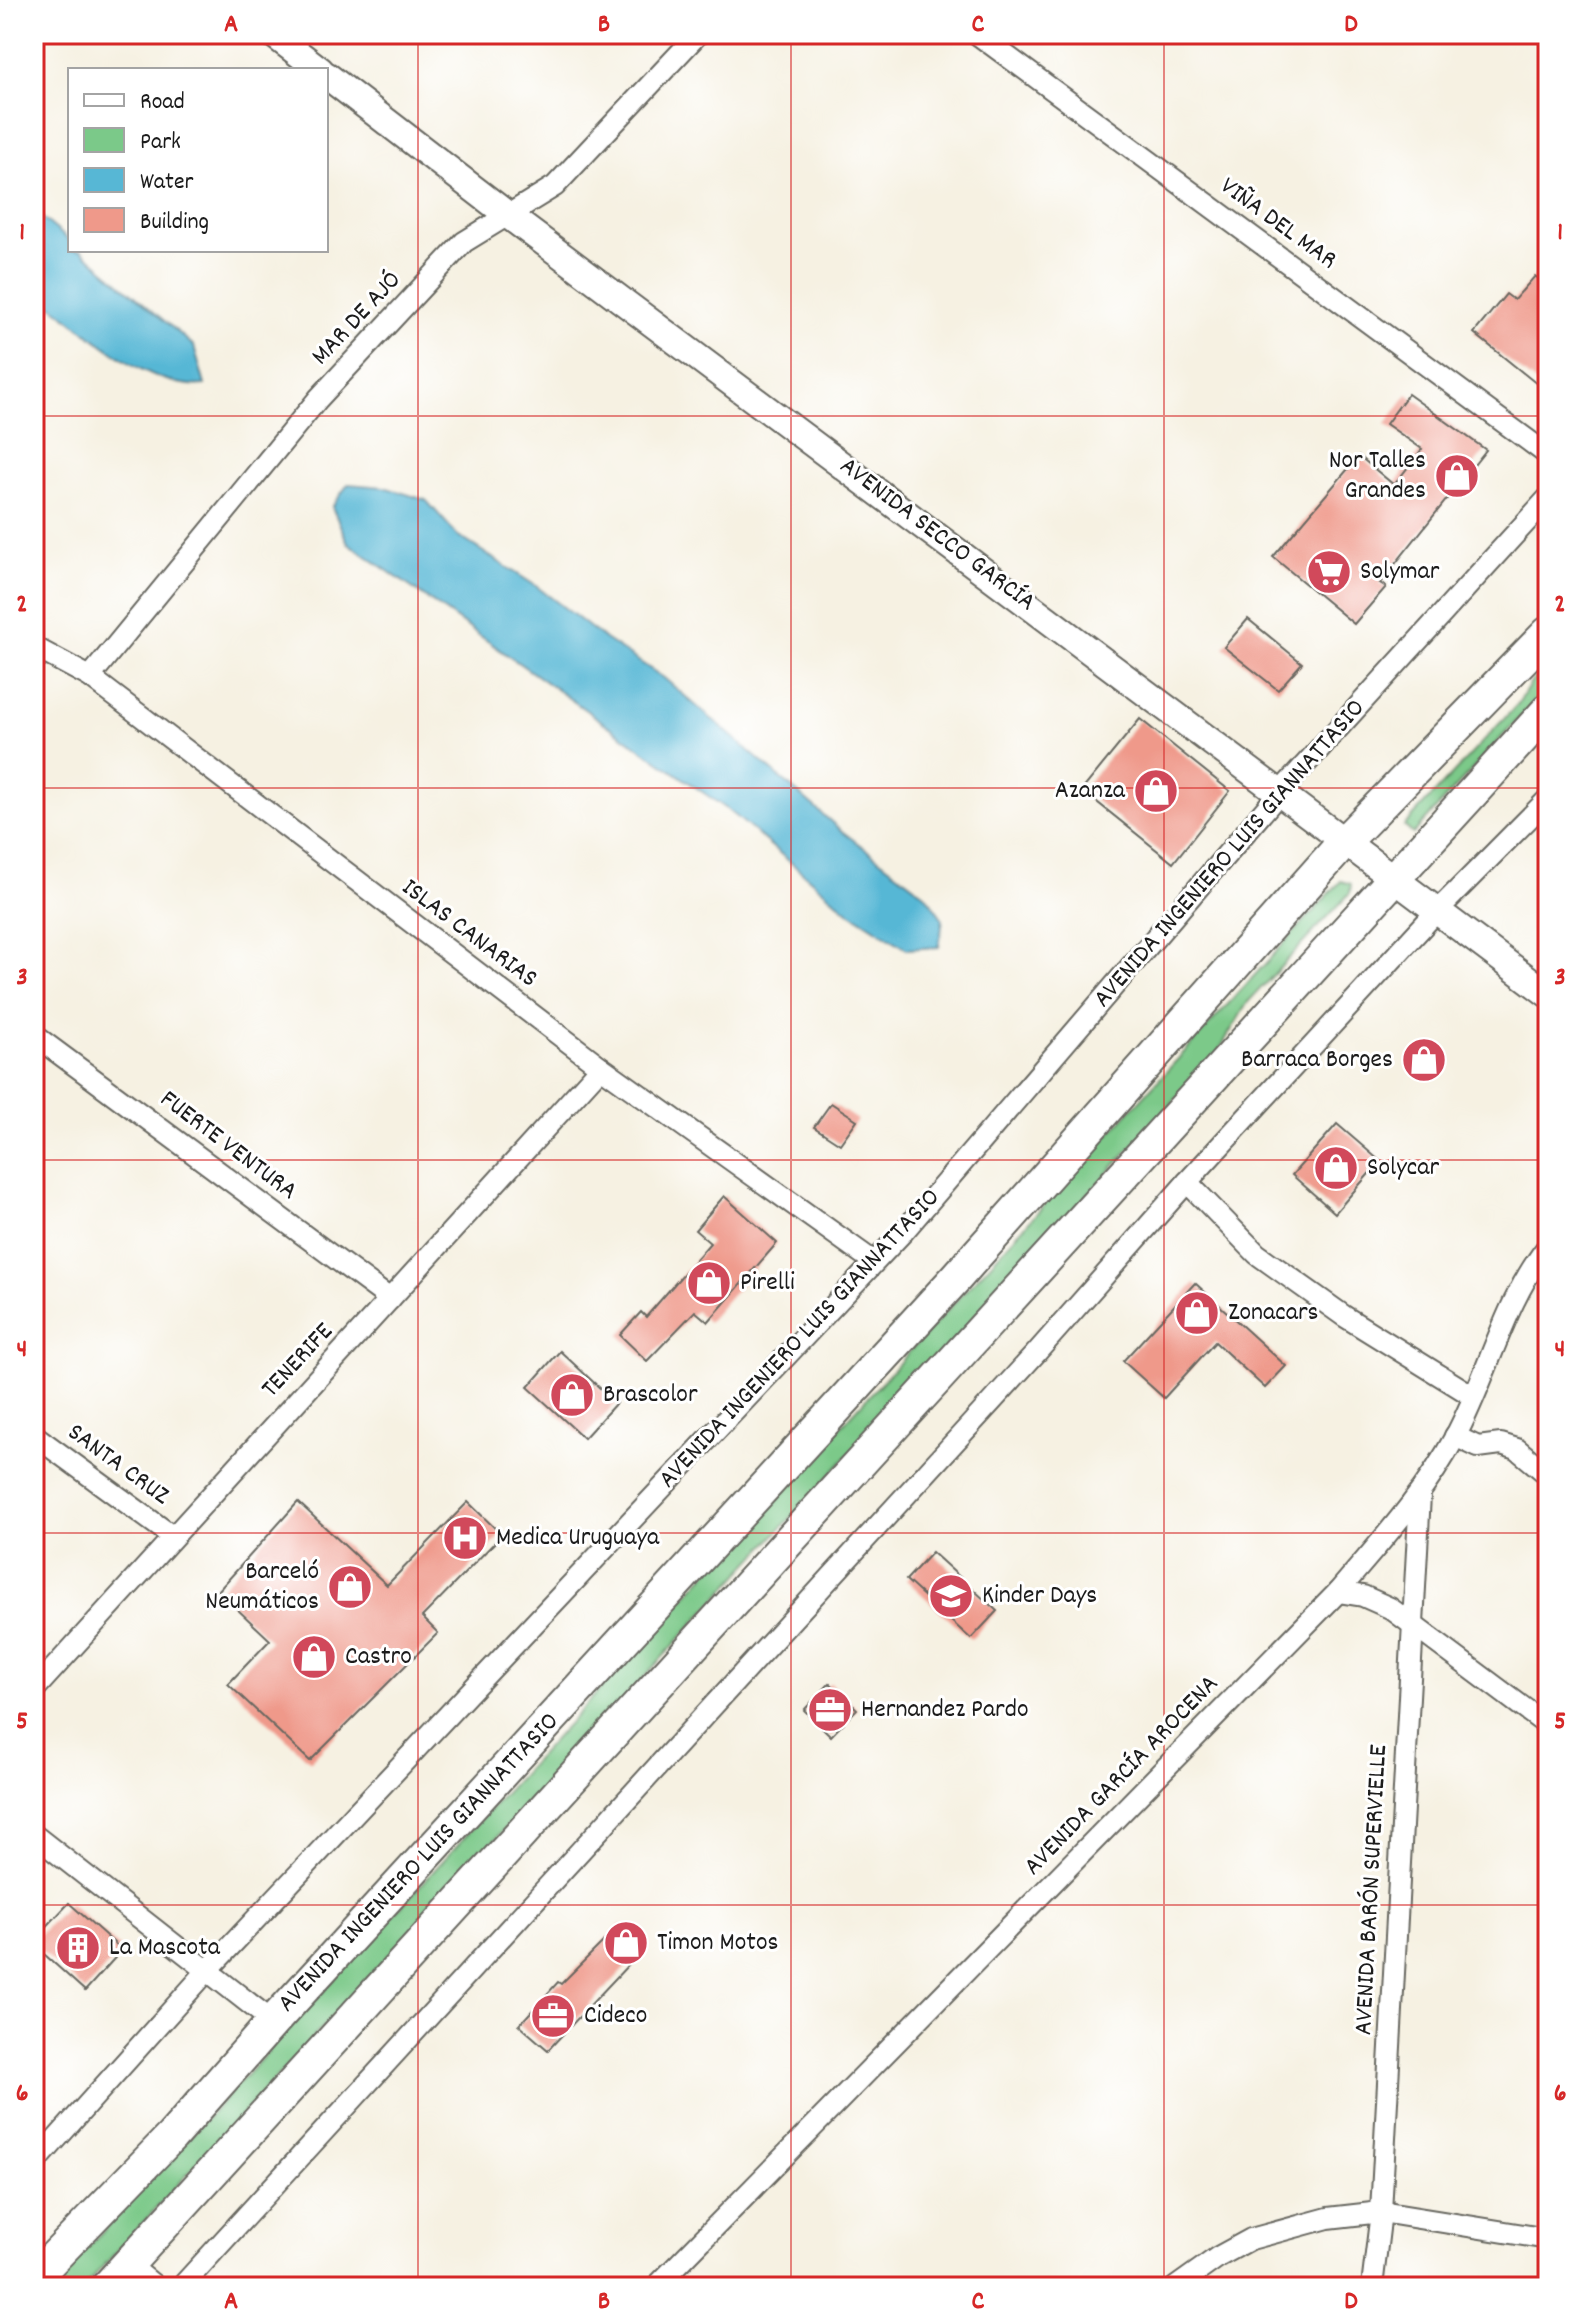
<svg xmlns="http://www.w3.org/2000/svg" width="1582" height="2321" viewBox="0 0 1582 2321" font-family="Dekko,sans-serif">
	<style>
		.green { fill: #7bc989; stroke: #4c7252; stroke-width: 2 }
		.water { fill: #57b7d5; stroke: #3a6a78; stroke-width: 2 }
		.building { fill: #ef998a }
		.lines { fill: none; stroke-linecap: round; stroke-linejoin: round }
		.minor-casing { stroke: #686761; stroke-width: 24 }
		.tertiary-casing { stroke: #686761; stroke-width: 30 }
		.primary-casing { stroke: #686761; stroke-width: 36 }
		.minor { stroke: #fff; stroke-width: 20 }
		.tertiary { stroke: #fff; stroke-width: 26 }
		.primary { stroke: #fff; stroke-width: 32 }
		.grid { fill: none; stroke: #d62828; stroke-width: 2; stroke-opacity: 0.55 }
		.labels { text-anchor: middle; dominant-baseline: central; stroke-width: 6; stroke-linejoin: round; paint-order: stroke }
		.street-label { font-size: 26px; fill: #1c1c1c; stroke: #fff }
		.poi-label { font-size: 26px; fill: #1c1c1c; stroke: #fff; text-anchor: start }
		.neatline { fill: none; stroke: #d62828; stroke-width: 3 }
		.grid-label { font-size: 26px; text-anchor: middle; font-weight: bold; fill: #d62828 }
	</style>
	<rect width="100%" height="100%" fill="#fff"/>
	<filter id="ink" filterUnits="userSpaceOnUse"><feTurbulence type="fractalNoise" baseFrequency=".0125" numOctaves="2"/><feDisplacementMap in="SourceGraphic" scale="16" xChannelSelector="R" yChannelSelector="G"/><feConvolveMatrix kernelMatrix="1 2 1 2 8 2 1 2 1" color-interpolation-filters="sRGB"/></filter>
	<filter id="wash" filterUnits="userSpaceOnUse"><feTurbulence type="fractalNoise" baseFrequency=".006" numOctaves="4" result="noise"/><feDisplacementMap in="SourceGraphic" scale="32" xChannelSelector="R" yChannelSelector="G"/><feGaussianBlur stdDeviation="1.8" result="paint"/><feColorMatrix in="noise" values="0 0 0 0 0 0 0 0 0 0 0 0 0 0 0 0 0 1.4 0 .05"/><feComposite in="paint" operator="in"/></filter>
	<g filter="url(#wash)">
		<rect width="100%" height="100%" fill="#f6f1e2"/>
		<!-- green -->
		<g class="green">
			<path d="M1548 656V687L1413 834 1404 826 1517 705Z"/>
			<path d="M1341 881 1351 884 1350 893 1248 1002 1217 1054 84 2287H52Z"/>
		</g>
		<!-- water -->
		<g class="water">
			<path d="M34 211 70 241V250H81L194 346 205 385C147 392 79 324 34 292Z"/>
			<path d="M348 484 384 487 426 500 457 535 536 586 605 639 664 678 843 832 925 894 943 919 939 947 907 949 848 911 731 812 348 543 332 507Z"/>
		</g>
		<g id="blocks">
			<!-- building -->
			<g class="building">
				<path d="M1535 276 1548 286V393L1474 333 1506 294 1514 300Z"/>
				<path d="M1408 394 1486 450 1380 583 1386 587 1354 624 1273 557 1359 456 1394 485 1422 449 1386 424Z"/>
				<path d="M1248 619 1302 663 1278 690 1224 647Z"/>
				<path d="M1140 719 1230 791 1173 863 1082 790Z"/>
				<path d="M831 1103 857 1120 840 1144 814 1127Z"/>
				<path d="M1337 1124 1380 1161 1335 1213 1292 1175Z"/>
				<path d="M724 1196 777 1243 708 1322 695 1311 647 1361 620 1335 641 1312 646 1317 710 1243 695 1230Z"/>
				<path d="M1195 1283 1286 1366 1265 1388 1215 1342 1164 1398 1123 1361Z"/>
				<path d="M560 1351 616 1403 584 1438 528 1387Z"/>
				<path d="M298 1502 387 1585 468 1502 502 1535 422 1617 438 1633 310 1761 228 1684 270 1640 218 1591Z"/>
				<path d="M932 1552 997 1611 971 1639 906 1580Z"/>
				<path d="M830 1683 857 1709 831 1736 804 1710Z"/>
				<path d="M69 1903 122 1950 85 1991 34 1945V1940Z"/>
				<path d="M621 1924 645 1947 548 2050 519 2025 558 1982 561 1984Z"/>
			</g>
		</g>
	</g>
	<g filter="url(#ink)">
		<use href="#blocks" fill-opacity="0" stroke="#686761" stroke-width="2"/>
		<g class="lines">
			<!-- minor casing -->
			<g class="minor-casing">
				<g id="minor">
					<path d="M977 34 1548 455"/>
					<path d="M34 647 90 677 601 1067 874 1262"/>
					<path d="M90 677 318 399 464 242 555 186 698 34"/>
					<path d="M34 1035 390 1299"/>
					<path d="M1187 1182 1257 1254 1344 1316 1473 1396"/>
					<path d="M34 1435 172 1536"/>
					<path d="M1455 1436 1478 1447 1501 1444 1517 1449 1548 1475"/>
					<path d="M1338 1592 1363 1596 1390 1608 1548 1726"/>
					<path d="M34 1690 601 1067"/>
					<path d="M34 1835 273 2022"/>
					<path d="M34 2164 207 1971 904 1231 1281 791 1548 498"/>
					<path d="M128 2264 156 2287"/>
					<path d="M181 2287 1037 1352 1187 1182 1436 912 1548 799"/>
					<path d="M656 2287 1338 1592C1380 1542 1424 1495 1455 1437 1489 1374 1503 1303 1548 1246"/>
					<path d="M1176 2287 1218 2257 1251 2239 1328 2218 1381 2212 1548 2239"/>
					<path d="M1372 2287 1381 2212 1420 1495"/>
				</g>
			</g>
			<!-- tertiary casing -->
			<g class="tertiary-casing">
				<g id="tertiary">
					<path d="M273 34 320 70"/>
					<path d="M326 75 509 216 1548 994"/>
				</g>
			</g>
			<!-- primary casing -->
			<g class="primary-casing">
				<g id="primary">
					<path d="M34 2278 172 2136 273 2022 956 1278 1345 841 1548 633"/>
					<path d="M107 2287 1548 710"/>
				</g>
			</g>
			<!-- minor -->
			<use href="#minor" class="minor"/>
			<!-- tertiary -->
			<use href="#tertiary" class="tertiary"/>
			<!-- primary -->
			<use href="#primary" class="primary"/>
		</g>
	</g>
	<!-- grid -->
	<path class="grid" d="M418 34V2287M791 34V2287M1164 34V2287M34 416H1548M34 788H1548M34 1160H1548M34 1533H1548M34 1905H1548"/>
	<!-- icons -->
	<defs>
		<g id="shop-disc" transform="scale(2.3)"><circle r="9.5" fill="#d1495b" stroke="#fff"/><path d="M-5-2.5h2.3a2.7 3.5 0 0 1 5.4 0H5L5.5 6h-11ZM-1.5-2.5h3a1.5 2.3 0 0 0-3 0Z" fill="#fff"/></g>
		<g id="supermarket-disc" transform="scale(2.3)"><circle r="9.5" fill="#d1495b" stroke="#fff"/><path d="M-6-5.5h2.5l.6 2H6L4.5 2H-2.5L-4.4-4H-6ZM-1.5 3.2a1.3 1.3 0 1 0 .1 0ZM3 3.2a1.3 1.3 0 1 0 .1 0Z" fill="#fff"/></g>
		<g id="hospital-disc" transform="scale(2.3)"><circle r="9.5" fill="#d1495b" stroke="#fff"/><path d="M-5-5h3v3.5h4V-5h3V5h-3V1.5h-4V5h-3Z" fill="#fff"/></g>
		<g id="school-disc" transform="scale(2.3)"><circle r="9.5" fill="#d1495b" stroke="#fff"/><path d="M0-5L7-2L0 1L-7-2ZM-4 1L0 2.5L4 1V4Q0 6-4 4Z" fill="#fff"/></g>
		<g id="office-disc" transform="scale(2.3)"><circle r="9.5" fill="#d1495b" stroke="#fff"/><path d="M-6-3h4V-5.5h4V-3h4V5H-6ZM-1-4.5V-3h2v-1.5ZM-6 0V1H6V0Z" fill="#fff"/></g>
		<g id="building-disc" transform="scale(2.3)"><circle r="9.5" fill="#d1495b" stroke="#fff"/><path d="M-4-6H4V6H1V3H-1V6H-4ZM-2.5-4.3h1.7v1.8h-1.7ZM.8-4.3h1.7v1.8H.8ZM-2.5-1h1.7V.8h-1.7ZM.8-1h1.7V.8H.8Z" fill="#fff"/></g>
	</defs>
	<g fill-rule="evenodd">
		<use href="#shop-disc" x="1457" y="476"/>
		<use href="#supermarket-disc" x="1329" y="572"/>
		<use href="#shop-disc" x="1156" y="791"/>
		<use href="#shop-disc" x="1424" y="1060"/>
		<use href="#shop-disc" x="1336" y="1168"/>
		<use href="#shop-disc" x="709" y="1283"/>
		<use href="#shop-disc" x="1197" y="1313"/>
		<use href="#shop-disc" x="572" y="1395"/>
		<use href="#hospital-disc" x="465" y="1538"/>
		<use href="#shop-disc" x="350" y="1587"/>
		<use href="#school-disc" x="951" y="1596"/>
		<use href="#shop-disc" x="314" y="1657"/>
		<use href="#office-disc" x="830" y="1710"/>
		<use href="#shop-disc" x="626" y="1943"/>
		<use href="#building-disc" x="78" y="1948"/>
		<use href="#office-disc" x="553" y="2016"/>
	</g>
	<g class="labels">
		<!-- street labels -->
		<g class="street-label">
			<text transform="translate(1278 224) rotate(36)">VIÑA DEL MAR</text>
			<text transform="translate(357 319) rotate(-47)">MAR DE AJÓ</text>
			<text transform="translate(937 535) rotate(37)">AVENIDA SECCO GARCÍA</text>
			<text transform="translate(1230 854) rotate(-49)">AVENIDA INGENIERO LUIS GIANNATTASIO</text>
			<text transform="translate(469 934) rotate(37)">ISLAS CANARIAS</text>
			<text transform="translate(228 1146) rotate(37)">FUERTE VENTURA</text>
			<text transform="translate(800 1339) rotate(-47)">AVENIDA INGENIERO LUIS GIANNATTASIO</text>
			<text transform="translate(298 1361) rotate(-47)">TENERIFE</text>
			<text transform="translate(118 1465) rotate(36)">SANTA CRUZ</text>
			<text transform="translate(1122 1776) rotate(-46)">AVENIDA GARCÍA AROCENA</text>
			<text transform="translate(419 1863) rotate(-47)">AVENIDA INGENIERO LUIS GIANNATTASIO</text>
			<text transform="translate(1372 1890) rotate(-87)">AVENIDA BARÓN SUPERVIELLE</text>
		</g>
		<!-- poi labels -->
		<g class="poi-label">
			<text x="1426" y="461" text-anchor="end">Nor Talles<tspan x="1426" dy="30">Grandes</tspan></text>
			<text x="1360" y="572">Solymar</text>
			<text x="1125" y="791" text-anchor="end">Azanza</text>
			<text x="1393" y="1060" text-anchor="end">Barraca Borges</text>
			<text x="1367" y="1168">Solycar</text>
			<text x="740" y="1283">Pirelli</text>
			<text x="1228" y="1313">Zonacars</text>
			<text x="603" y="1395">Brascolor</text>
			<text x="496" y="1538">Medica Uruguaya</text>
			<text x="319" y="1572" text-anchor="end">Barceló<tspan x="319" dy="30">Neumáticos</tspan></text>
			<text x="982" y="1596">Kinder Days</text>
			<text x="345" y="1657">Castro</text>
			<text x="861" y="1710">Hernandez Pardo</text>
			<text x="657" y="1943">Timon Motos</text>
			<text x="109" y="1948">La Mascota</text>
			<text x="584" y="2016">Cideco</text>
		</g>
	</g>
	<!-- margin -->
	<rect width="1582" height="2321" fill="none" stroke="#fff" stroke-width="88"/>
	<!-- legend -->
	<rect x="68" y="68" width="260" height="184" fill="#ffffff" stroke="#a4a4a4" stroke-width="2"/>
	<rect x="84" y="94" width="40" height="12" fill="#ffffff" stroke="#a4a4a4" stroke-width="2"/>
	<text x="140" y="108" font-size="24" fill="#1c1c1c">Road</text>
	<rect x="84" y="128" width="40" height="24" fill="#7bc989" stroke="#a4a4a4" stroke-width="2"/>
	<text x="140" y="148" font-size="24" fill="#1c1c1c">Park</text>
	<rect x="84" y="168" width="40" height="24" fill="#57b7d5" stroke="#a4a4a4" stroke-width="2"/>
	<text x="140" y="188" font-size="24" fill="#1c1c1c">Water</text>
	<rect x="84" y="208" width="40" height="24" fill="#ef998a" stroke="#a4a4a4" stroke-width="2"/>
	<text x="140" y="228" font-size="24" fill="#1c1c1c">Building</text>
	<rect x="44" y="44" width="1494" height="2233" class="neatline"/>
	<g class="grid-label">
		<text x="231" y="31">A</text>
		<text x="604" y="31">B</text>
		<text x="978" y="31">C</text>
		<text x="1351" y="31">D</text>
		<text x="22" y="239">1</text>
		<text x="1560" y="239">1</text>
		<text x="22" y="611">2</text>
		<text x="1560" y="611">2</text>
		<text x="22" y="984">3</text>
		<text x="1560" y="984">3</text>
		<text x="22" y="1356">4</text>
		<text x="1560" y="1356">4</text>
		<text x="22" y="1728">5</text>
		<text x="1560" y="1728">5</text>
		<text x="22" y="2100">6</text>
		<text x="1560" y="2100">6</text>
		<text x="231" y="2308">A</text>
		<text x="604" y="2308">B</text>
		<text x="978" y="2308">C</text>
		<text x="1351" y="2308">D</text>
	</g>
</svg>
